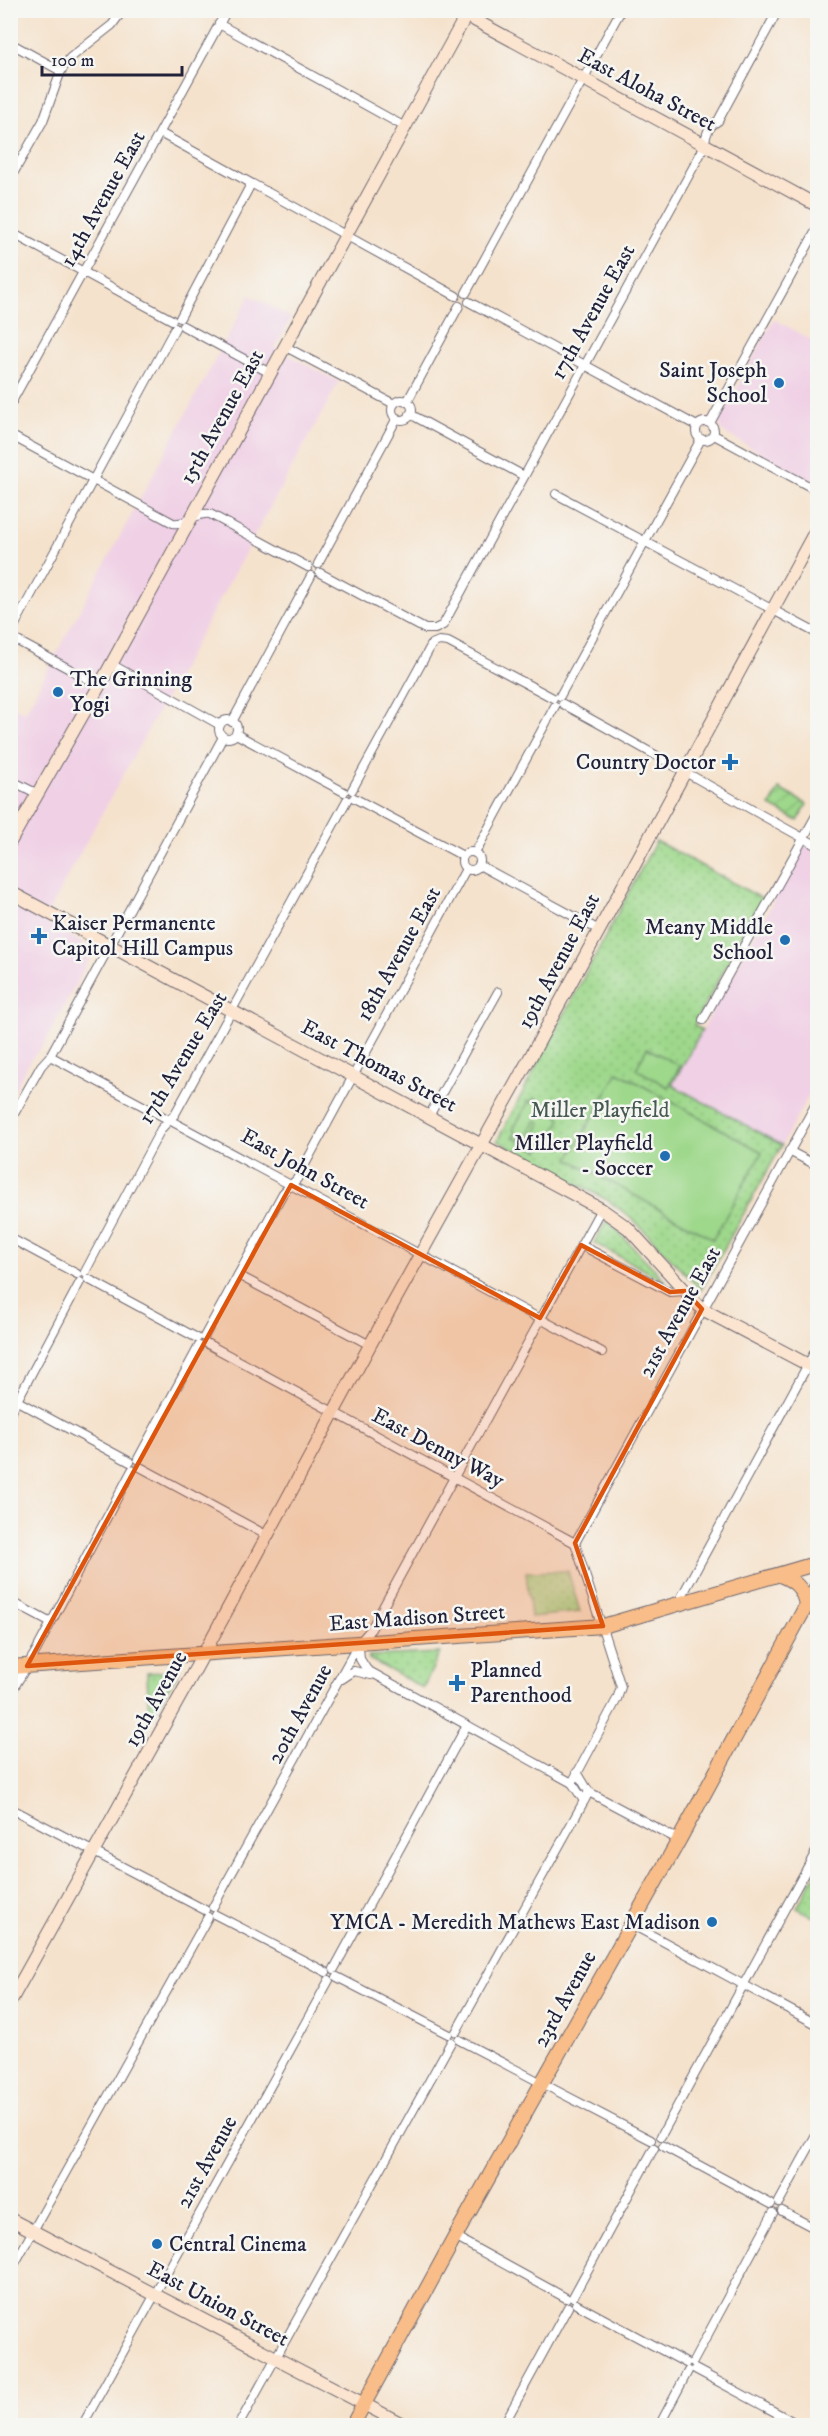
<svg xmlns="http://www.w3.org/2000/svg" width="828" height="2436" viewBox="0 0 828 2436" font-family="'IM FELL DW Pica',serif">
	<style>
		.built { fill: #f0d0e5 }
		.park { fill: url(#park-dots); stroke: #607d63; stroke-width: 1.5 }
		.garden { fill: url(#garden-furrows); stroke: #607d63; stroke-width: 1.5 }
		.pitch { fill: #9ed88b; stroke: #607d63; stroke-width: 1.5 }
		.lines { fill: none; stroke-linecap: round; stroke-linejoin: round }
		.street-casing { stroke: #6c656e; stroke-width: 10 }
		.secondary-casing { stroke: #6c656e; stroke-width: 14 }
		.primary-casing { stroke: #6c656e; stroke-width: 16 }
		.street { stroke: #fff; stroke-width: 8 }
		.secondary { stroke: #fce5d0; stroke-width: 12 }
		.primary { stroke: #f8bd89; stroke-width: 14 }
		.marked { fill: #de560e; fill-opacity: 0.2; stroke: #de560e; stroke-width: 4.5; stroke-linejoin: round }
		.poi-dot { fill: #1f6fb2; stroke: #f6f6f2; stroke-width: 2 }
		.labels { text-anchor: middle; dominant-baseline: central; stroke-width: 5; stroke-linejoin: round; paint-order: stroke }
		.street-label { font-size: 22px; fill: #22223b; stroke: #f6f6f2 }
		.poi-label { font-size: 22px; fill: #22223b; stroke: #f6f6f2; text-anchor: end }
		.park-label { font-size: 22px; fill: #475953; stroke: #f6f6f2 }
	</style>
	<defs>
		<pattern id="park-dots" width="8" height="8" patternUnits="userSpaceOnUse" patternTransform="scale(1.5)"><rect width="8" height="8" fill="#9ed88b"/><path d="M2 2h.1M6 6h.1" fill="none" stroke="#88b979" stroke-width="1.8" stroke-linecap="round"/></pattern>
		<pattern id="garden-furrows" width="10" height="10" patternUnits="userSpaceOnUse" patternTransform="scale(1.5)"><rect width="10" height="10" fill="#9ed88b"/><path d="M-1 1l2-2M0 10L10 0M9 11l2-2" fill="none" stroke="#88b979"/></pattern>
	</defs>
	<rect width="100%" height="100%" fill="#f6f6f2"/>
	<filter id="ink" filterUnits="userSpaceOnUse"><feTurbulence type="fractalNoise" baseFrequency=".0167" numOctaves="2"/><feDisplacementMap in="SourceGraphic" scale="12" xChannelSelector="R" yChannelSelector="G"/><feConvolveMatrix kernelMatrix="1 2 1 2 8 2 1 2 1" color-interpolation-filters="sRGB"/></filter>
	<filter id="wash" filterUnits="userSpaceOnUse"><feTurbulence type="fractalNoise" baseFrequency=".008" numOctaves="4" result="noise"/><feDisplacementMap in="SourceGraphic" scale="24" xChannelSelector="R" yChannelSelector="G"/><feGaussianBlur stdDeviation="1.35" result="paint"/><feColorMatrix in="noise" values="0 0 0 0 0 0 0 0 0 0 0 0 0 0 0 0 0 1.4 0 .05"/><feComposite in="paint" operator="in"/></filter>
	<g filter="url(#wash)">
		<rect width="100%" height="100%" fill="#f5e2cc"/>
		<!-- built -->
		<g class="built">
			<path d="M250 295 291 318 275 348 339 382 43 921 94 950 44 1044 30 1060 11 1097V711L13 706 25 712Z"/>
			<path d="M774 319 817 343V484L721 431 719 422Z"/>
			<path d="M805 844 817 851V1080L782 1145 672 1085Z"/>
		</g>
		<!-- park -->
		<g class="park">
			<path d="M656 841 763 899 694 1025 702 1030 672 1085 782 1145 701 1290 634 1220 607 1200 497 1141Z"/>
			<path d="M607 1220 667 1282 594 1243Z"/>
			<path d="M568 1571 580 1612 531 1617 526 1572Z"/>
			<path d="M440 1653 423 1688 369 1659V1656Z"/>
			<path d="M179 1671 149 1720 147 1673Z"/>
			<path d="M817 1870V1919L797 1908Z"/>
		</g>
		<!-- garden -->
		<path class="garden" d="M779 789 807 804 798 821 770 806Z"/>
		<!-- pitch -->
		<g class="pitch">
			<path d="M647 1048 680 1066 668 1087 636 1069Z"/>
			<path d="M618 1072 762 1152 713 1239 569 1159Z"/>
			<path d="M535 1098 542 1102 540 1107 544 1103 551 1107 550 1113 553 1108 560 1112 558 1117 561 1119 545 1148 542 1146 539 1151 532 1147 534 1142 531 1140 541 1123 536 1120 527 1137 523 1136 521 1141 513 1137 516 1132 513 1130 529 1101 532 1103Z"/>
		</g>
	</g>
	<g filter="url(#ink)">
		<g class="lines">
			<!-- street casing -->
			<g class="street-casing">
				<g id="street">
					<path d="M219 24 405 127"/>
					<path d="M10 43 61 71"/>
					<path d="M160 133 456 296"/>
					<path d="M10 179 43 121 61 71 70 58 112 25 123 10"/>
					<path d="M10 232 172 320"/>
					<path d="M466 293 621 10"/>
					<path d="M469 302 697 426"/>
					<path d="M180 318 251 184"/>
					<path d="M183 326 270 373"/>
					<path d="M284 346 394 404"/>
					<circle cx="402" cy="410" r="10"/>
					<path d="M407 402 459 306"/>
					<path d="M10 405 227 10"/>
					<path d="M410 414 524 476"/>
					<circle cx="705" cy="431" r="9"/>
					<path d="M710 423 818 227"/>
					<path d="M10 435 173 523C187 525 196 512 210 514L308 567"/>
					<path d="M714 435 818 491"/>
					<path d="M556 494 818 634"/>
					<path d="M318 564 397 418"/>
					<path d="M320 573 425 629H435L443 625 701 153C707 141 704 128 718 121L778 10"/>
					<path d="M10 634 175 328"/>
					<path d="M10 637 99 685"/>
					<path d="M111 664 220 725"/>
					<path d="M560 696 701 439"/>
					<path d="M563 704C649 750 732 800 818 846"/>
					<circle cx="228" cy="729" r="9"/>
					<path d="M232 722 311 576"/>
					<path d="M236 734 344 792"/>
					<path d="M10 780 38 794"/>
					<path d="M352 790 432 644 439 641 448 642 553 698"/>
					<path d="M354 798 463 856"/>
					<circle cx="471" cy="861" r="9"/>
					<path d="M475 853 555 706"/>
					<path d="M479 865 599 930"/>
					<path d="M703 1020 818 812"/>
					<path d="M50 1056 602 1352"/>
					<path d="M429 1116 498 992"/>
					<path d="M10 1121 41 1066 50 1056 223 737"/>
					<path d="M789 1151 818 1166"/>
					<path d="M10 1238 77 1274"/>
					<path d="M581 1245 670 1292 685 1291"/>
					<path d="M85 1272 161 1129 175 1114 347 800"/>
					<path d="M238 1275 370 1345"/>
					<path d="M88 1279 197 1338"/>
					<path d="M204 1337 283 1193 297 1179 466 869"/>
					<path d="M206 1343 575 1543 621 1687 617 1699 572 1783"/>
					<path d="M10 1397 130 1462"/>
					<path d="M10 1414 80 1282"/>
					<path d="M138 1459 199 1346"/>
					<path d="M140 1467 268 1536"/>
					<path d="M575 1543 818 1100"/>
					<path d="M10 1601 51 1623"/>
					<path d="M677 1605 818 1346"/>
					<path d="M359 1647 360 1659 367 1670 572 1783 584 1801"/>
					<path d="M342 1679 354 1671 371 1675"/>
					<path d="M10 1694 36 1651 132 1470"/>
					<path d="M577 1772 589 1792 679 1840"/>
					<path d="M10 1808 205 1910"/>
					<path d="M213 1907 359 1643 371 1629 601 1209"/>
					<path d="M216 1915 326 1972"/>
					<path d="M631 1924 818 2025"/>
					<path d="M334 1969 467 1725"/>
					<path d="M337 1977 448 2034"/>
					<path d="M456 2032 589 1792"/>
					<path d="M459 2040 651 2140"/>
					<path d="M661 2136 818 1848"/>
					<path d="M663 2146 771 2204"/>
					<path d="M779 2202 818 2131"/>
					<path d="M782 2211 818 2230"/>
					<path d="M455 2237 566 2298"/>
					<path d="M10 2272 208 1917"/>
					<path d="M573 2297 654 2148"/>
					<path d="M576 2304 686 2363"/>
					<path d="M693 2362 773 2213"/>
					<path d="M695 2369 801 2426"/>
					<path d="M82 2426 329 1980"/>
					<path d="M238 2426 451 2042"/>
					<path d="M503 2426 568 2307"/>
					<path d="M659 2426 688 2371"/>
					<path d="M815 2426 818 2420"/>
				</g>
			</g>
			<!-- secondary casing -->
			<g class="secondary-casing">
				<g id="secondary">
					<path d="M456 10 818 206"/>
					<path d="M10 842 106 674 469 10"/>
					<path d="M10 892 601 1209 628 1228 702 1309 818 1370"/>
					<path d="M10 2002 197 1666 370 1345 537 1045 818 526"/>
					<path d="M10 2219 406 2426"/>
				</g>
			</g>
			<!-- primary casing -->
			<g class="primary-casing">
				<g id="primary">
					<path d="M780 1575C795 1581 802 1587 806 1604"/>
					<path d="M10 1667 603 1626 818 1563"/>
					<path d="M352 2426 455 2237 679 1840 818 1584"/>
				</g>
			</g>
			<!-- street -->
			<use href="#street" class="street"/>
			<!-- secondary -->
			<use href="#secondary" class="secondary"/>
			<!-- primary -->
			<use href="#primary" class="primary"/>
		</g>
	</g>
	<!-- marked area -->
	<path class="marked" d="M291 1185 540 1318 581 1245 670 1292 685 1291 702 1309 575 1543 603 1626 27 1666Z"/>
	<!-- markers -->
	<g class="poi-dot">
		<circle cx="779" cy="383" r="6"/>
		<circle cx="58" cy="692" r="6"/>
		<path d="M727 753h6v6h6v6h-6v6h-6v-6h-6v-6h6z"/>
		<path d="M36 927h6v6h6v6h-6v6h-6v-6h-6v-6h6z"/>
		<circle cx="785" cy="940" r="6"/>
		<circle cx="665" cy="1156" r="6"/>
		<path d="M454 1674h6v6h6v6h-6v6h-6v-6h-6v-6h6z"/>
		<circle cx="712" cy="1922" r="6"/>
		<circle cx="157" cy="2244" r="6"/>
	</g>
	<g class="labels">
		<!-- street labels -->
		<g class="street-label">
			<text transform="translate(647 90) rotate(28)">East Aloha Street</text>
			<text transform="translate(103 199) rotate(-61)">14th Avenue East</text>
			<text transform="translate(593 312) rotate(-61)">17th Avenue East</text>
			<text transform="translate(222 417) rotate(-61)">15th Avenue East</text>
			<text transform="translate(399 954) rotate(-61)">18th Avenue East</text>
			<text transform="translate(559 961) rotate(-62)">19th Avenue East</text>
			<text transform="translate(183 1058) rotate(-59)">17th Avenue East</text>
			<text transform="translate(379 1066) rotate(28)">East Thomas Street</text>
			<text transform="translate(305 1169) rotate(29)">East John Street</text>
			<text transform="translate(680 1312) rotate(-61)">21st Avenue East</text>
			<text transform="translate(438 1448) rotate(28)">East Denny Way</text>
			<text transform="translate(417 1618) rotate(-4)">East Madison Street</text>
			<text transform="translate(156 1699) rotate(-61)">19th Avenue</text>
			<text transform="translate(300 1714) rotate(-61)">20th Avenue</text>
			<text transform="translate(565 1999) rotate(-61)">23rd Avenue</text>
			<text transform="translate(207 2162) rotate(-61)">21st Avenue</text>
			<text transform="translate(218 2304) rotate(28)">East Union Street</text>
		</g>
		<!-- poi labels -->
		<g class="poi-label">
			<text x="767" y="370">Saint Joseph<tspan x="767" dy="25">School</tspan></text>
			<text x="70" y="679" text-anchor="start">The Grinning<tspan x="70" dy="25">Yogi</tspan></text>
			<text x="716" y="762">Country Doctor</text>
			<text x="52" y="923" text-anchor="start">Kaiser Permanente<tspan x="52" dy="25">Capitol Hill Campus</tspan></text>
			<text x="773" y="927">Meany Middle<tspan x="773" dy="25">School</tspan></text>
			<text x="653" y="1143">Miller Playfield<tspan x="653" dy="25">- Soccer</tspan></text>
			<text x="470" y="1670" text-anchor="start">Planned<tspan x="470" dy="25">Parenthood</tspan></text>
			<text x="700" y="1922">YMCA - Meredith Mathews East Madison</text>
			<text x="169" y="2244" text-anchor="start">Central Cinema</text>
		</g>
		<!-- park labels -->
		<g class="park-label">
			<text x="600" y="1110">Miller Playfield</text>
		</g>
	</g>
	<!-- margin -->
	<rect width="828" height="2436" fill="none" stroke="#f6f6f2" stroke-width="36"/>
	<!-- scale -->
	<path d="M42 66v9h140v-9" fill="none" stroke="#22223b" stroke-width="3"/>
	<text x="51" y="66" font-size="18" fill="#22223b" stroke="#f6f6f2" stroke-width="4.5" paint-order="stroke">100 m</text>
</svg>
